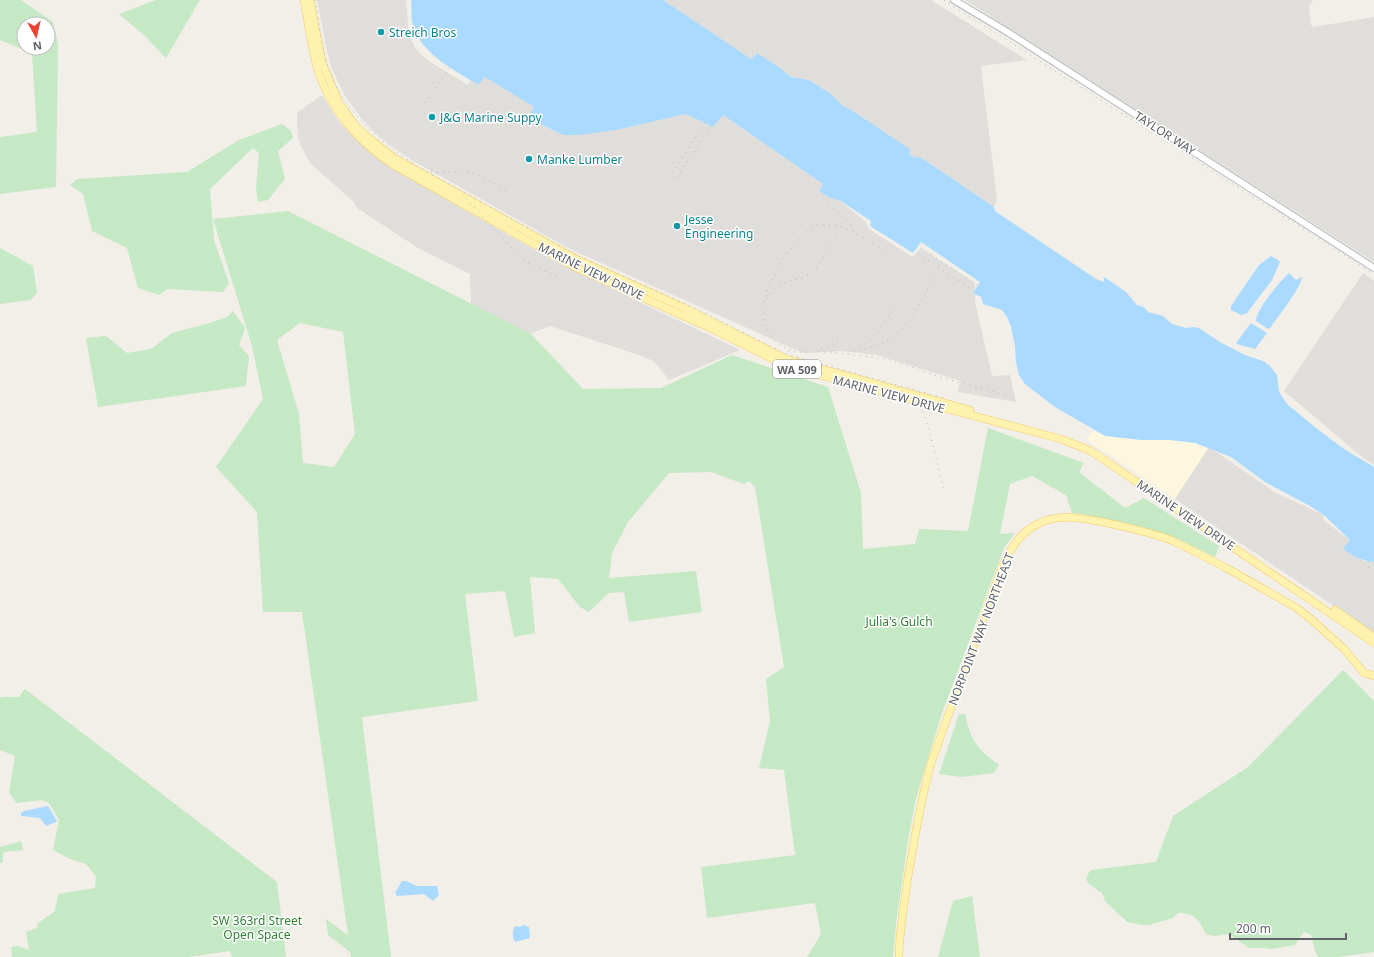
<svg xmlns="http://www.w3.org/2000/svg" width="1374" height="957" viewBox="0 0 1374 957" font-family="'Noto Sans',sans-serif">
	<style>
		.commercial { fill: #fef7e0 }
		.industrial { fill: #e0deda }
		.green { fill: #c5e8c5; fill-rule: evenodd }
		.water { fill: #aadaff }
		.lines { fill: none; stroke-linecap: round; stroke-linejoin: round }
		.secondary-casing { stroke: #b6babf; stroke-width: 8 }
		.primary-casing { stroke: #f2c960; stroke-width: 8 }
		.secondary { stroke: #fff; stroke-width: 6 }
		.primary { stroke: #fff2af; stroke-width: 7 }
		.rail { stroke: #b6b7b8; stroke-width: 1; stroke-dasharray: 1 5; stroke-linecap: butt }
		.culture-dot { fill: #0f9aa8; stroke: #fff; stroke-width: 1.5 }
		.labels { text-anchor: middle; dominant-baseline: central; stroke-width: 3; stroke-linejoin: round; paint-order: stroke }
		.shield { fill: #fff; stroke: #8f9295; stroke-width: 1 }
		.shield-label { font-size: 11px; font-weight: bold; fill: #5f6368 }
		.culture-label { font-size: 12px; fill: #0d838f; stroke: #fff; text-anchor: start }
		.street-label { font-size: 12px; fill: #5f6368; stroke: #fff }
		.park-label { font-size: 12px; fill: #348238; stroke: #fff }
	</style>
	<rect width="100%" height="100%" fill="#f1efe8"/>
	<!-- commercial -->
	<path class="commercial" d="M1094 430 1105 436 1141 440H1169L1195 443 1209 447 1175 499 1087 440Z"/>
	<!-- industrial -->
	<g class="industrial">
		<path d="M317 0H406L409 35 416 49 427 60 468 85 471 80 478 85 485 76 534 107 528 118 563 135 616 130 686 114 713 127 723 115 823 184 819 191 830 198 839 200 866 222 869 229 912 257 921 248 975 283V302L992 376 1010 375 1016 402 958 392 960 381 877 355 841 351 803 353 570 249 415 162 388 144 374 132 361 118 344 94 332 69 327 51Z"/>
		<path d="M663 0H931L1027 60 981 66 997 200 994 207 918 156 915 158 909 154 911 151 853 111 843 106 831 94 809 80 791 77 780 68 756 53 751 60Z"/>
		<path d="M965 0H1313L1309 6 1311 25 1313 27 1374 17V262Z"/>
		<path d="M322 95 339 122 347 131 365 148 393 169 556 262 740 350 669 380 657 365 651 360 639 355 550 326 524 336 471 311 470 274 418 248 357 208 354 202 311 164 308 159 302 148 298 137 297 125V113Z"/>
		<path d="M1363 273 1374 281V465L1361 456 1284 391Z"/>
		<path d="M1209 447 1276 493 1324 515 1323 520 1350 540 1343 549 1364 561 1374 562V633L1175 499Z"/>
	</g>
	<!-- green -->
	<g class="green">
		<path d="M0 0H21L53 22 58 44 56 187 0 194V137L37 132 32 53 0 40ZM24 24H48V48H24Z"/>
		<path d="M156 0H200L166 58 143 34 119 14Z"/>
		<path d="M282 124 291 131 293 138 278 151 285 179 268 200 258 202 256 188 259 153 253 148 210 189 214 240 229 283 223 292 167 289 159 295 138 288 127 248 92 231 83 194 70 185 77 179 187 172 239 140Z"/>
		<path d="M288 211 531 334 583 389 661 388 732 355 828 387 861 493 863 549 915 544 919 529 968 531 988 428 1084 463 1079 472 1125 508 1144 498 1219 546 1215 557 1174 537 1150 530 1082 514 1072 513 1066 495 1032 476 1010 484 1000 534 1015 533 1004 548 942 713 922 778 915 803 907 847 896 923 893 957H807L821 934 815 903 707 918 701 867 795 855 784 770 759 768 770 721 766 679 784 667 755 487 749 481 744 484 711 472 669 473 628 522 612 553 609 578 696 571 702 612 629 622 624 592 609 593 589 612 580 607 558 579 530 577 535 633 514 637 505 591 465 594 478 701 362 717 391 957H351L350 952 328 935 326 919 348 935 302 612H263L257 512 216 467 263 399 252 346 213 219ZM300 323 343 332 355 434 334 467 303 463 299 414 277 340Z"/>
		<path d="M0 248 33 266 37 292 31 300 0 304Z"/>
		<path d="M233 311 245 328 239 345 249 356 246 386 98 407 86 338 106 336 127 353 151 349 172 333 206 324 227 317Z"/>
		<path d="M1343 670 1374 701V952L1338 957H1318L1315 951 1311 935 1304 932 1295 945 1272 949 1264 948H1249L1229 934 1214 936 1206 934C1199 920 1195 913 1178 913L1173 918 1149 925H1142L1127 922 1105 901 1102 893 1089 884 1086 879 1090 870 1156 862 1173 816 1248 767Z"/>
		<path d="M25 689 277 882 286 957H232L230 951 188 957H12L11 947 18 946 29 950 26 932 37 928V924L55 911 58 894 95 888 96 877 86 864 70 859 53 850 59 820 49 803 42 800 16 803 9 792 15 756 0 750V698L3 697H19Z"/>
		<path d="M959 714H965C971 741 977 749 999 765L994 773 962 777 939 774Z"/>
		<path d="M21 841 23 850 3 852V862L0 863V847Z"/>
		<path d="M972 896 980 957H938L953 901Z"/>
	</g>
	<!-- water -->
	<g class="water">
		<path d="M411 0H663L751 59 757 53 780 68 791 77 809 80 831 94 843 106 853 111 911 150 909 154 915 158 918 156 929 163 994 207 995 211 1096 279 1104 282V277L1126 292 1137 305 1144 307 1148 312 1163 316 1172 324 1186 328 1193 327 1199 328 1220 342 1245 355 1263 361 1270 366 1277 375 1279 392 1287 404 1316 428 1344 449 1374 467V562C1362 561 1352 556 1343 549L1350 540 1324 515 1310 506 1265 482 1231 457 1195 443 1169 440H1141L1105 436 1055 407 1025 384 1019 375 1016 363 1015 346 1011 327 1007 317 1002 310 983 304 981 297 973 293 980 282 921 242 913 253 870 226 871 221 839 200 830 198 819 191 823 184 723 115 713 127 686 114 616 130 579 135H563L528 118 534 107 485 77 478 85C452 68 421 55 412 22 411 15 412 7 411 0Z"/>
		<path d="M1271 256 1278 260 1280 262 1272 280 1247 313 1241 315 1231 310V306L1259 265Z"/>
		<path d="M1289 273 1296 280 1302 277C1301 288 1277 318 1270 328L1268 329 1256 321C1256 310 1280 281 1289 273Z"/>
		<path d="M1251 323 1267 333 1255 349 1237 344 1236 343Z"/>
		<path d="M48 806 57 821 56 822 46 826 40 818 21 816V813L24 811Z"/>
		<path d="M402 881H406L417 886H437L439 895 433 901 424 894 397 896 395 893Z"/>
		<path d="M524 925 529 927 530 938 515 942 513 938V931L515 926 520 927Z"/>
	</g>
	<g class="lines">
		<!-- secondary casing -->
		<g class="secondary-casing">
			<path id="secondary" d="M954 0 1009 33 1374 268"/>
		</g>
		<!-- primary casing -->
		<g class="primary-casing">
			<g id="primary">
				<path d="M304 0C308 22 311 45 317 67 329 109 359 143 395 166L575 267 706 326 783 364 812 373 1061 439 1091 451 1374 643"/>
				<path d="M310 0 322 62 339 103 355 125 366 136 394 158 576 259 684 308 786 359 970 410"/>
				<path d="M1335 610 1374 637"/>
				<path d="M899 957C899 933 904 907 907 883 914 842 920 802 931 763L1002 567C1010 550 1020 532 1038 524 1059 513 1080 518 1103 522 1126 527 1151 532 1173 541 1192 550 1211 560 1230 570 1253 583 1276 596 1298 609L1311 619 1344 649 1364 673 1374 676"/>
			</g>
		</g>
		<!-- secondary -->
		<use href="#secondary" class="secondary"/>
		<!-- primary -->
		<use href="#primary" class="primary"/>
		<!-- rail -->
		<g class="rail">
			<path d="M315 0C320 26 322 54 332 78 348 116 388 148 422 169L578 256 699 310 786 354 944 398"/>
			<path d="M944 0 1374 274"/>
			<path d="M425 103 453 62"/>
			<path d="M431 172C446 174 462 169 476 174 488 179 499 187 510 193"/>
			<path d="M672 173 710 115"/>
			<path d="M677 177 717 117"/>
			<path d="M462 194 520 257 528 263 557 277"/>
			<path d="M828 205 843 216 855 231"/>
			<path d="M921 248 977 285"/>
			<path d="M918 254 973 290"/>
			<path d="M767 299C781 274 799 286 814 270 821 264 830 245 836 236"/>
			<path d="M860 348 875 336 895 307"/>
			<path d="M821 349C835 345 845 336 854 324"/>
			<path d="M791 350C773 344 762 327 763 308 763 288 792 242 808 230 812 227 816 225 822 225 847 222 870 242 890 255"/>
			<path d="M788 351 797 352H830L887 359 943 378 1013 397"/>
			<path d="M853 351C903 345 912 316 934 277"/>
			<path d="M897 387 915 401 923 411 930 433 944 491"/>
			<path d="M1368 543 1369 571"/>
		</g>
	</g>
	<!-- markers -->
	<g class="culture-dot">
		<circle cx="381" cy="32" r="4"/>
		<circle cx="432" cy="117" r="4"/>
		<circle cx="529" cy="159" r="4"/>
		<circle cx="677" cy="226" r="4"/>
	</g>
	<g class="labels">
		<!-- shield labels -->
		<rect class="shield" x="773" y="360" width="48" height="18" rx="3"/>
		<g class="shield-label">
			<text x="797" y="369">WA 509</text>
		</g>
		<!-- culture labels -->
		<g class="culture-label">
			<text x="389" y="32">Streich Bros</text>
			<text x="440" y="117">J&amp;G Marine Suppy</text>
			<text x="537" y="159">Manke Lumber</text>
			<text x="685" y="219">Jesse<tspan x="685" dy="14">Engineering</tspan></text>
		</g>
		<!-- street labels -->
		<g class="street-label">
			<text transform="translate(1165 133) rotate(33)">TAYLOR WAY</text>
			<text transform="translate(591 271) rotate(26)">MARINE VIEW DRIVE</text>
			<text transform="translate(889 394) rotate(15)">MARINE VIEW DRIVE</text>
			<text transform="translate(1186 515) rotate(34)">MARINE VIEW DRIVE</text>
			<text transform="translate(981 629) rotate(-69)">NORPOINT WAY NORTHEAST</text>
		</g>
		<!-- park labels -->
		<g class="park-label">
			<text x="899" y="621">Julia's Gulch</text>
			<text x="257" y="920">SW 363rd Street<tspan x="257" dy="14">Open Space</tspan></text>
		</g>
	</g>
	<!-- north arrow -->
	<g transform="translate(36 36) rotate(172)"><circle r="19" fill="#ffffff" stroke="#bfc1c3"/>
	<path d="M0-3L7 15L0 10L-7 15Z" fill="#ea4335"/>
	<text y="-6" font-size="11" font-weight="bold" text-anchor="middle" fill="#5f6368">N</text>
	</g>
	<!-- scale -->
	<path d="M1230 933v6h116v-6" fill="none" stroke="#5f6368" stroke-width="2"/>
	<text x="1236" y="933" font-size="12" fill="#5f6368" stroke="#ffffff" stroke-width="3" paint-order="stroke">200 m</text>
</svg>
